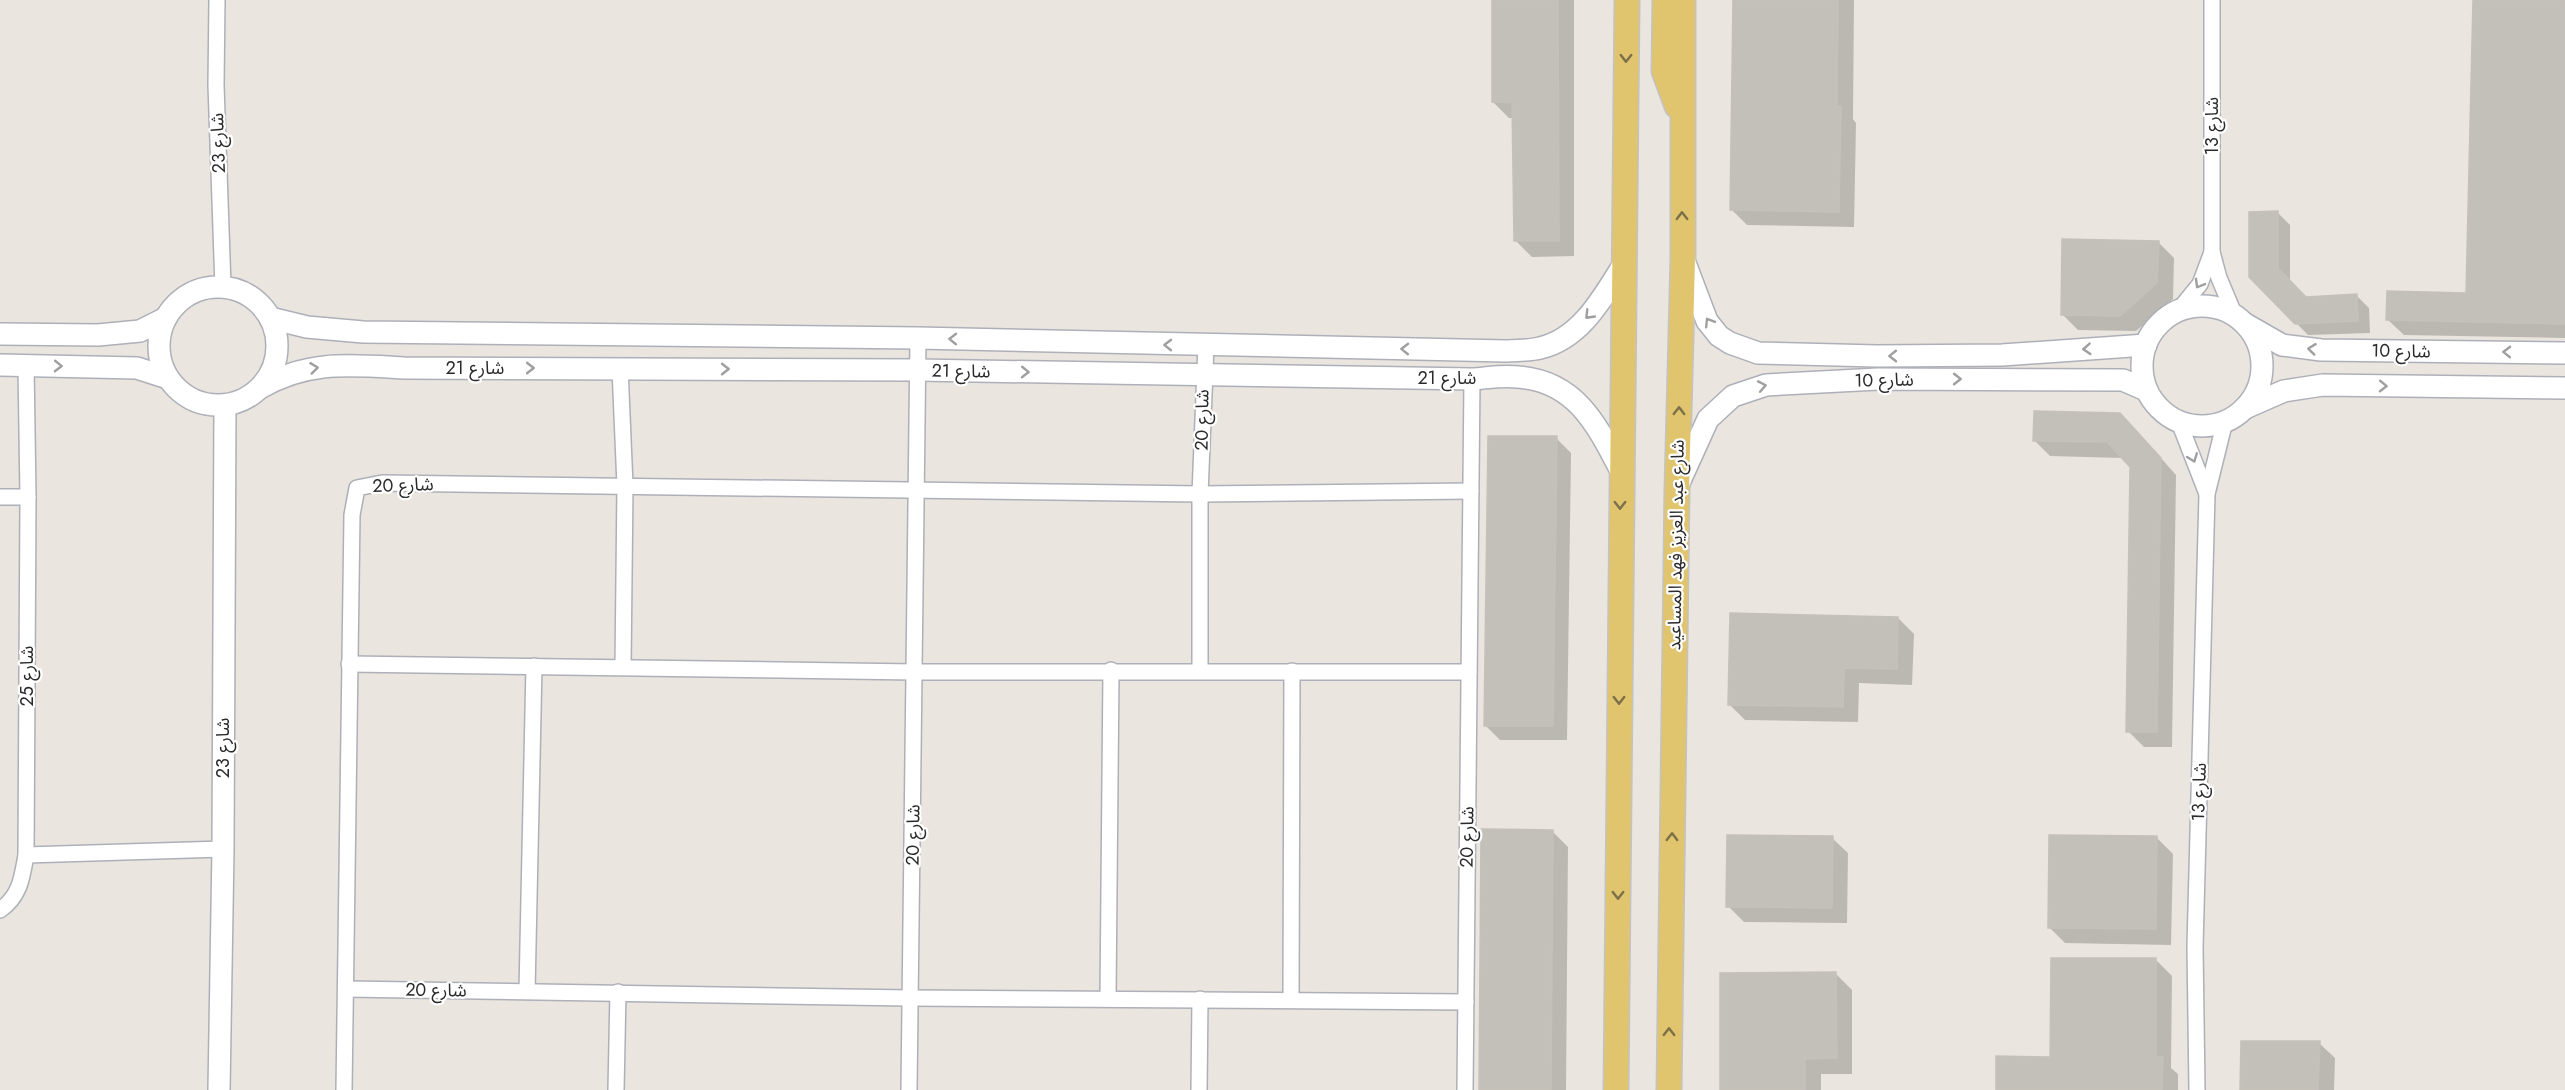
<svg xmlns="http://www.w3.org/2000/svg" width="2565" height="1090" viewBox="0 0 2565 1090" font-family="Jost,'Noto Sans Arabic',sans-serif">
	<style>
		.shadow { fill: #0003 }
		.building { fill: #c3bfb9; stroke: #c6c1b8; stroke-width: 1.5 }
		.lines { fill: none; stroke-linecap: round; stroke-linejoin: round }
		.street-casing { stroke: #aeb0b9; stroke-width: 18 }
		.secondary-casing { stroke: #aeb0b9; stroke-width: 24 }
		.primary-casing { stroke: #c3c3c3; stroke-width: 27 }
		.street { stroke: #fff; stroke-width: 15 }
		.secondary { stroke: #fff; stroke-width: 21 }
		.primary { stroke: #e0c56e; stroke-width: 24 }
		.oneway { stroke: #7c7049 }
		.oneway2 { stroke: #9f9f9f }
		.labels { text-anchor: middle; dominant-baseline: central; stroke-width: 4.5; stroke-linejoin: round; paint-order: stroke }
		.street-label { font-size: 18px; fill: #2a2a2a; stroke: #fff }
	</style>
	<rect width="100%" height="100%" fill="#eae5de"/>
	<!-- shadow -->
	<g class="shadow">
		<path d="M1494 0H1574V256L1532 257 1516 241 1513 118H1509L1493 102Z"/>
		<path d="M1734 0H1854L1853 119 1856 123 1854 227 1747 225 1731 209Z"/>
		<path d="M2475 0H2565V338L2404 335 2388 320 2467 294Z"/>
		<path d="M2278 213 2290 225V282L2306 298 2357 296 2369 308 2370 333 2308 335 2250 276Z"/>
		<path d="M2158 242 2174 258 2173 299 2136 331 2078 330 2062 314Z"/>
		<path d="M2136 430 2176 475 2172 747H2144L2128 731 2132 467 2123 458 2050 456 2034 440Z"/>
		<path d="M1556 438 1571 453 1567 740H1500L1485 725Z"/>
		<path d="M1898 618 1914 634 1912 685 1859 683 1858 722 1745 720 1729 704Z"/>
		<path d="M1552 831 1568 847 1566 1090H1481Z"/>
		<path d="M1832 838 1848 853 1847 923 1744 922 1728 906Z"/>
		<path d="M2157 838 2173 854 2171 945 2065 943 2049 927Z"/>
		<path d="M2156 960 2172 976 2171 1068 2178 1074V1090H1998L2051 1058Z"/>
		<path d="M1836 974 1852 990V1074H1821V1090H1722Z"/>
		<path d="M2319 1043 2335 1058 2334 1090H2241Z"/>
	</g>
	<!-- building -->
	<g class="building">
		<path d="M1492 0H1558L1559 241H1514L1512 103 1492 102Z"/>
		<path d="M1733 0H1838L1837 106H1841L1839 212 1730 210Z"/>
		<path d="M2473 0H2565V324L2386 320 2387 291 2466 293Z"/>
		<path d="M2278 211V268L2306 297 2357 294 2358 321 2295 324 2249 277V212Z"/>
		<path d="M2062 239 2159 241 2157 283 2120 316 2061 315Z"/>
		<path d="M2034 411 2120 413 2161 458 2157 732H2126L2130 467 2107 442 2033 441Z"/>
		<path d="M1488 436H1557L1553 726H1484Z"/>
		<path d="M1730 613 1898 617 1897 669 1844 668 1843 707 1728 705Z"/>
		<path d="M1481 829 1553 830 1551 1090H1479Z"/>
		<path d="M1727 835 1833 836 1832 908 1726 907Z"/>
		<path d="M2049 835 2157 836 2156 929 2048 928Z"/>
		<path d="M2051 958H2156V1057H2163L2162 1090H1996V1056L2050 1057Z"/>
		<path d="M1836 972 1837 1058 1805 1059V1090H1720V973Z"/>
		<path d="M2241 1041H2320L2318 1090H2240Z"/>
	</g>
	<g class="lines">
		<!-- street casing -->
		<g class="street-casing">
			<g id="street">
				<path d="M217 0 216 85 223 287"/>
				<path d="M2212 0V252L2219 278 2235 316"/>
				<path d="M2178 311 2200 284 2212 252"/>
				<path d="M620 368 625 486 623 667"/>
				<path d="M2179 422 2207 494"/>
				<path d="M0 497H28"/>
				<path d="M349 664 915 672H1469"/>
				<path d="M1200 671V494L1206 345"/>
				<path d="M26 855 223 849"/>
				<path d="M0 910C20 896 22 878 26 855L28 497 26 365"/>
				<path d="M346 989 910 998 1466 1002"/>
				<path d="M527 991 534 666"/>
				<path d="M1108 998 1111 670"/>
				<path d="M1291 1000 1292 671"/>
				<path d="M344 1090 352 515 357 488 382 483 1200 494 1471 491"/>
				<path d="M616 1090 618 992"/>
				<path d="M909 1090 918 338"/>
				<path d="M1199 1090 1200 999"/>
				<path d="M1465 1090 1472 379"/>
				<path d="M2197 1090 2195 947 2207 494 2225 421"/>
			</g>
		</g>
		<!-- secondary casing -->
		<g class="secondary-casing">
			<g id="secondary">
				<path d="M1685 263 1707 321 1719 336 1730 343 1758 353 1877 356 2002 355 2146 345"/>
				<circle cx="218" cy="346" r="59"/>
				<circle cx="2202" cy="366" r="60"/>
				<path d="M270 318 307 327 363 332 918 338 1506 351C1517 350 1529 351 1540 348 1580 339 1602 299 1622 267"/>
				<path d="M2247 325 2282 345 2321 350 2565 353"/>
				<path d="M0 334 98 335 140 331 166 318"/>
				<path d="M0 365 137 368 168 378"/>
				<path d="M260 388C308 360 350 365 404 368L917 370 1472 379C1487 378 1503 375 1518 377 1576 381 1597 425 1621 471"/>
				<path d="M2245 408 2284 391 2323 385 2565 388"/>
				<path d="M1679 483 1708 419 1733 396 1766 385 1878 379 2123 380 2146 390"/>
				<path d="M219 1090 223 849 225 405"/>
			</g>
		</g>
		<!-- primary casing -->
		<g class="primary-casing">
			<g id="primary">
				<path d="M1665 0 1664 71 1677 106"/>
				<path d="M1616 1090 1627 0"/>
				<path d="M1669 1090 1677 490 1683 258V0"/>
			</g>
		</g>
		<!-- street -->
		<use href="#street" class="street"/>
		<!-- secondary -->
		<use href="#secondary" class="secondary"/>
		<!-- primary -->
		<use href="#primary" class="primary"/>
	</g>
	<!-- one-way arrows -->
	<defs><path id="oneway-chevron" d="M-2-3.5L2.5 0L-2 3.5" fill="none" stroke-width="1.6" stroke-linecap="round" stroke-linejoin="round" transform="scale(1.5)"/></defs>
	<g class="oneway">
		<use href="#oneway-chevron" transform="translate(1626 58) rotate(91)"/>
		<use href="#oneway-chevron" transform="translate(1682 216) rotate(-91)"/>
		<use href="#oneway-chevron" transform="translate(1679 411) rotate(-89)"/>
		<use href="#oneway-chevron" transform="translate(1620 505) rotate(90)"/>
		<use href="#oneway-chevron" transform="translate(1619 700) rotate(90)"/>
		<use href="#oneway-chevron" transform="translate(1672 837) rotate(-89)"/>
		<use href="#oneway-chevron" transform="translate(1618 895) rotate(90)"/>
		<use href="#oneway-chevron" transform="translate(1669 1032) rotate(-90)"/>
	</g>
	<g class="oneway2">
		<use href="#oneway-chevron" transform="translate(2199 284) rotate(120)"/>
		<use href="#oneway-chevron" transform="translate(1589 315) rotate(134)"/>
		<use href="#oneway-chevron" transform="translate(1709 322) rotate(-122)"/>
		<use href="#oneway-chevron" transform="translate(953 339) rotate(-179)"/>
		<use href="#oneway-chevron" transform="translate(1168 345) rotate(-179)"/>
		<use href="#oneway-chevron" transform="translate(1405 349) rotate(-179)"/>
		<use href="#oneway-chevron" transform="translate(2087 349) rotate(176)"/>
		<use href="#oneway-chevron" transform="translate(2312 349) rotate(-173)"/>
		<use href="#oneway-chevron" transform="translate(2507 352) rotate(-179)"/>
		<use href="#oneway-chevron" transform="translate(1893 356) rotate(179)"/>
		<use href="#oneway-chevron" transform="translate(58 366) rotate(1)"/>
		<use href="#oneway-chevron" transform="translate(314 368) rotate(-7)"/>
		<use href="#oneway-chevron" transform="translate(530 368)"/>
		<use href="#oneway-chevron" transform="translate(725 369)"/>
		<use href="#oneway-chevron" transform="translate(1025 372) rotate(1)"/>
		<use href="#oneway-chevron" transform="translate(1957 379)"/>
		<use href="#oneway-chevron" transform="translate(1762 386) rotate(-11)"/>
		<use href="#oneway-chevron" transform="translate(2383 386) rotate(1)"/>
		<use href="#oneway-chevron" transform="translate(2193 458) rotate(69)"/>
	</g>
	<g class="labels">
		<!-- street labels -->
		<g class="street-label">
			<text transform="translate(2212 126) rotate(-90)">شارع 13</text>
			<text transform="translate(218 143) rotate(-92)">شارع 23</text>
			<text transform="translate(2401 351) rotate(1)">شارع 10</text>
			<text x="475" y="368">شارع 21</text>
			<text transform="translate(961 371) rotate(1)">شارع 21</text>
			<text x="1447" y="378">شارع 21</text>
			<text transform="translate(1884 380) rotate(-1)">شارع 10</text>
			<text transform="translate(1202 420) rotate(-89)">شارع 20</text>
			<text transform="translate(403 485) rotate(-2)">شارع 20</text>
			<text transform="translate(1676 545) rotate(-89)">شارع عبد العزيز فهد المساعيد</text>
			<text transform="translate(27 676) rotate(-90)">شارع 25</text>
			<text transform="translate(223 748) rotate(-90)">شارع 23</text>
			<text transform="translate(2199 792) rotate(-88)">شارع 13</text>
			<text transform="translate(913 835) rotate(-89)">شارع 20</text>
			<text transform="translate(1467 837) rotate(-89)">شارع 20</text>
			<text transform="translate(436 990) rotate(1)">شارع 20</text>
		</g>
	</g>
</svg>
